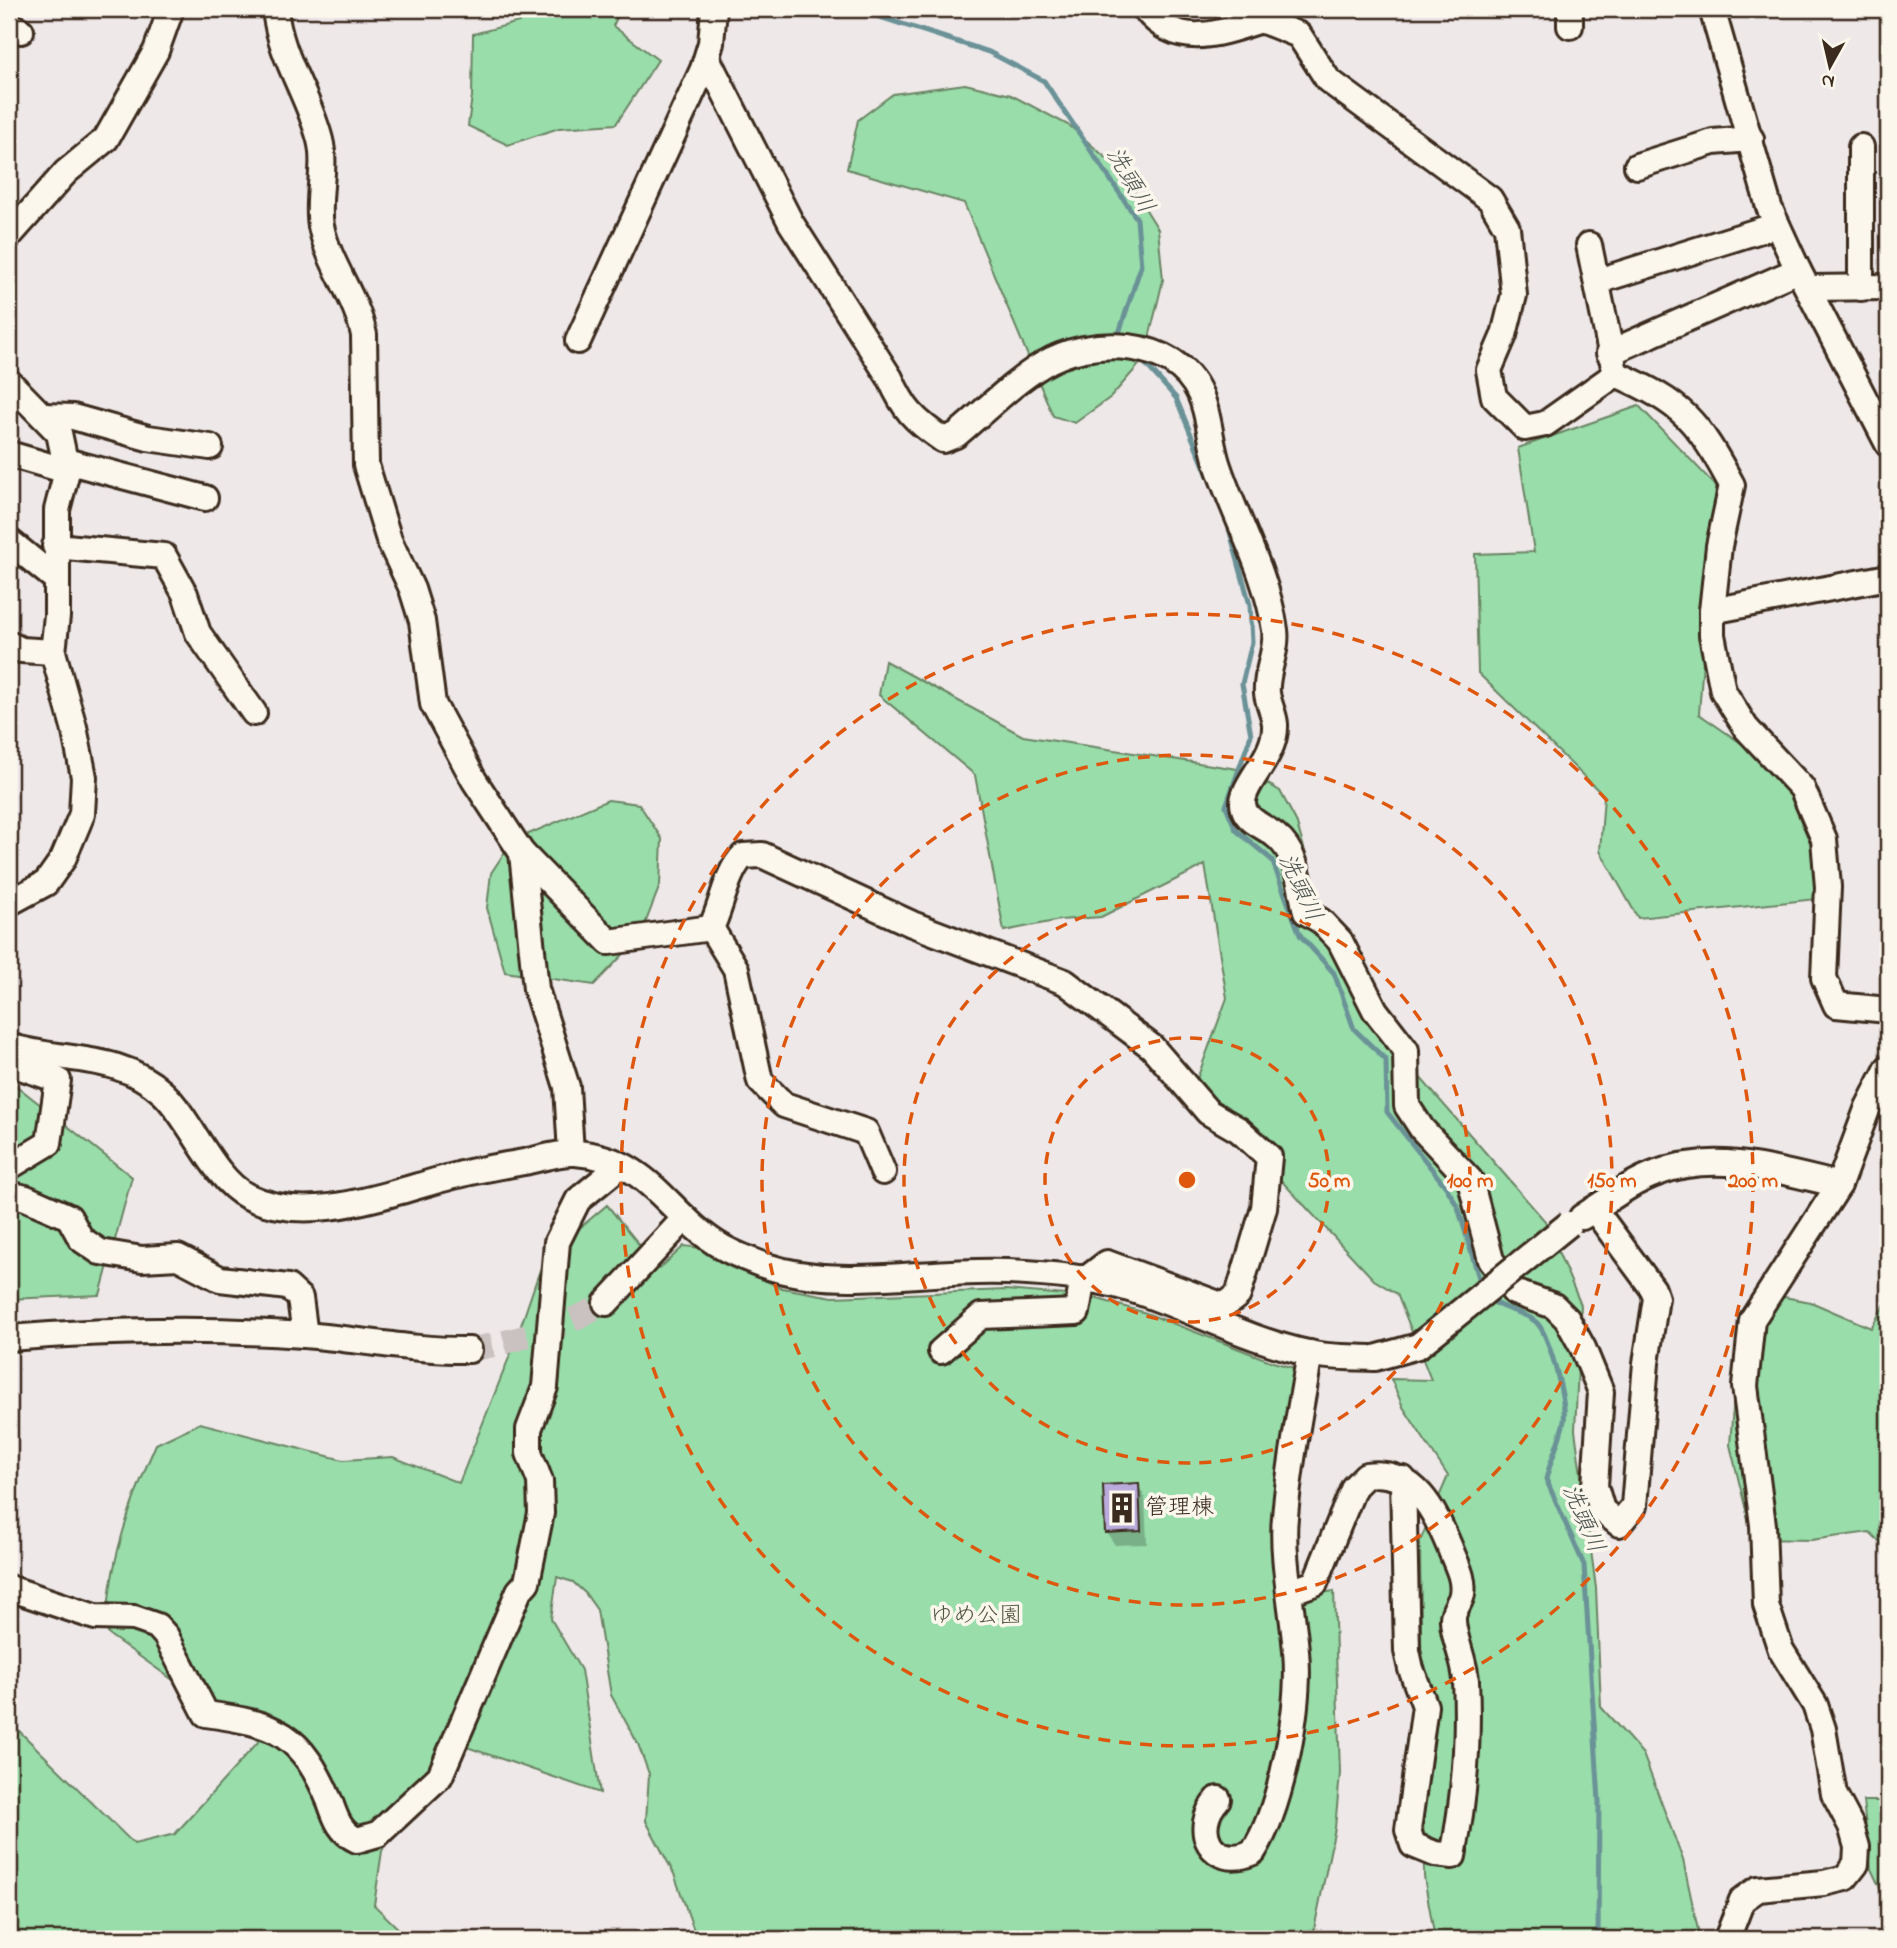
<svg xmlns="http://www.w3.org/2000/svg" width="1897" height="1948" viewBox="0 0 1897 1948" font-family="'Indie Flower','Klee One',sans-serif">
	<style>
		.green { fill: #98ddaa; stroke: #6a8464; stroke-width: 2 }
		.shadow { fill: #0003 }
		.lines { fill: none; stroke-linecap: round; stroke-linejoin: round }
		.stream { stroke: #6a9297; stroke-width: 5 }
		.building { fill: #b9acdc; stroke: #3b2a1e; stroke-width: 2 }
		.minor-tunnel { stroke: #cac2c0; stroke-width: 24; stroke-dasharray: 24 12; stroke-linecap: butt }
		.minor-casing { stroke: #3b2a1e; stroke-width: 30 }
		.minor { stroke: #fbf7ec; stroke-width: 24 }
		.minor-bridge-casing { stroke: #3b2a1e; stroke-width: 30; stroke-linecap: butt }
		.minor-bridge { stroke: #fbf7ec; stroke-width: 24 }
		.ring { fill: none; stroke: #df570d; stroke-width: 3.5; stroke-dasharray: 12 9 }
		.labels { text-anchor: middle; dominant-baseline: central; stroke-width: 7; stroke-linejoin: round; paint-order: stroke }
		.poi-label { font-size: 23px; fill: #3b2a1e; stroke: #fbf7ec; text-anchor: start }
		.park-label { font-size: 23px; fill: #525741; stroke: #fbf7ec }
		.water-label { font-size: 24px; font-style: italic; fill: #4e5550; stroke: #fbf7ec }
		.centre { fill: #df570d; stroke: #fbf7ec; stroke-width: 3.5 }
		.ring-label { font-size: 21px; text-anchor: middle; font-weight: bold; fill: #df570d; stroke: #fbf7ec; stroke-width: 7; stroke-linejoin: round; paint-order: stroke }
	</style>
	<rect width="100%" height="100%" fill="#eee8e9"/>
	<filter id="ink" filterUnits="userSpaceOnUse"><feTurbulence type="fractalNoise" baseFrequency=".0143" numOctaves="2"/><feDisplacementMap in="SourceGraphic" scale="14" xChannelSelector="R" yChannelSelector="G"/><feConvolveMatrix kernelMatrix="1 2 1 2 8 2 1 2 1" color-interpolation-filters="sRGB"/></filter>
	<g filter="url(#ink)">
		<!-- green -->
		<g class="green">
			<path d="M521 9H621L613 26 658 60 616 124 559 128 508 145 468 126 472 96 473 34 519 22Z"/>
			<path d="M965 84 1011 95 1070 126 1123 173 1158 229 1163 280 1144 359 1111 397 1075 423 1053 416 964 203 847 169 858 120 893 94Z"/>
			<path d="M1639 406 1716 486 1699 714 1796 781 1826 898 1638 918 1600 851 1604 796 1478 673 1475 554 1534 552 1518 448Z"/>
			<path d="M885 661 1023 736 1244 770 1280 791 1296 821 1333 946 1418 1075 1545 1221 1581 1305 1575 1430 1596 1588 1601 1707 1643 1754 1683 1860 1700 1939H1435L1424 1877 1420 1541 1448 1476 1403 1407 1391 1379 1431 1380 1397 1294 1374 1280 1194 1087 1227 998 1205 865 1101 917 1060 920 1004 931 975 775 879 695Z"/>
			<path d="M608 800 639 804 662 839 660 885 640 937 594 985 505 972 487 908 491 873 512 841Z"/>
			<path d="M9 1080 132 1177 100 1295 9 1299Z"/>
			<path d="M607 1205 659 1269 684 1246 702 1248 734 1267 782 1288 833 1297 1006 1290 1091 1297 1146 1313 1273 1362 1318 1375 1294 1521 1303 1596 1334 1591 1340 1773 1335 1828 1312 1939H697L674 1874 646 1821 649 1774 638 1744 611 1695 597 1610 585 1593 573 1582 557 1577 551 1619 581 1670 600 1793 467 1747 415 1782 382 1851 374 1905 409 1939H9V1721L134 1844 175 1834 259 1741 108 1634C105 1572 131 1500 156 1444L200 1423 343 1460 393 1457 459 1483 516 1340 544 1258Z"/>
			<path d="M1784 1297 1811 1302 1871 1328 1888 1299V1551L1870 1532 1811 1540 1753 1539 1730 1445 1739 1329Z"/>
			<path d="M1863 1801H1888V1905L1871 1869Z"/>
		</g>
		<!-- shadow -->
		<path class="shadow" d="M1138 1485 1145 1498 1147 1544 1115 1545 1107 1533Z"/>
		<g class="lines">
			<!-- stream -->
			<g class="stream">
				<path d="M855 9 989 52 1044 81 1137 219 1141 266 1119 333 1123 338"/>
				<path d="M1141 359 1176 398 1211 483"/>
				<path d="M1227 521 1250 605 1252 642 1242 684 1251 735 1226 806 1236 830 1272 860 1300 935 1334 973 1354 1029 1386 1060 1387 1112 1446 1187 1458 1207 1481 1285"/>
				<path d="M1488 1297C1501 1311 1523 1310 1536 1322 1549 1333 1567 1404 1564 1421 1560 1440 1551 1459 1546 1479L1584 1565 1599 1801 1598 1939"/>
			</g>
		</g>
		<!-- building -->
		<path class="building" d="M1139 1483 1141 1531 1105 1533 1103 1485Z"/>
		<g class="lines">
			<!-- minor-tunnel -->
			<path class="minor-tunnel" d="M469 1350C519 1340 562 1328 606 1303"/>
			<!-- minor casing -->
			<g class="minor-casing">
				<g id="minor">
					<path d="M275 9C280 58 308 93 320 140 327 167 316 198 321 226 329 265 356 296 364 335L366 465 389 540 412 589 422 621 433 704 474 780 522 853 536 989 567 1087 571 1153"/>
					<path d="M1145 9C1178 50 1218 34 1261 20L1299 35 1328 80 1490 199 1507 228 1514 295 1504 335 1489 370 1494 397 1525 428 1545 424 1616 374C1684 404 1697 420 1732 485L1719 546 1712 611V635L1723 691 1746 728 1802 788 1824 839 1828 887 1824 978 1836 1005 1888 1010"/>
					<path d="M1570 9V26"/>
					<path d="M1712 9 1769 207 1798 270 1888 444"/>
					<path d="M9 24 21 31"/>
					<path d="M707 58 791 223 890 378C904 410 914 420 943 440L956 435C984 412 1011 384 1042 365 1089 336 1175 337 1200 394 1210 416 1210 443 1218 466 1236 520 1267 573 1275 630 1278 651 1265 672 1267 693 1268 703 1274 713 1275 724 1277 759 1236 787 1244 809 1248 822 1266 827 1276 836 1298 853 1300 887 1306 912L1321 921 1340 941 1375 1010 1406 1050 1407 1106 1422 1129 1470 1180 1491 1260 1514 1292 1554 1306 1567 1319 1583 1348 1601 1392 1595 1486 1602 1510 1619 1524 1634 1506 1646 1363 1656 1298 1653 1289 1594 1209"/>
					<path d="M1861 147V288"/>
					<path d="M1637 166 1713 142 1751 139"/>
					<path d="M9 236 66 172 106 139 156 51 171 9"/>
					<path d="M1589 245 1614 367"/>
					<path d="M1598 281 1777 225"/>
					<path d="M1809 288 1888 287"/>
					<path d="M578 341 703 69 711 43 714 9"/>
					<path d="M1609 353 1798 270"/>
					<path d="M9 382 59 433 67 471"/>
					<path d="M44 416 73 417 148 438 210 447"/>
					<path d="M9 454 67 471 57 510V616L53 652 74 727 84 777 82 814 63 859 46 883 9 903"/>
					<path d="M66 461 205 498"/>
					<path d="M9 541 57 580"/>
					<path d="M55 546 164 556 185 594 198 633 254 713"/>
					<path d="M1712 611 1888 577"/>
					<path d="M9 644 21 650 53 652"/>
					<path d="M522 853 609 942 711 928 736 969 760 1081 784 1105 866 1132 883 1172"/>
					<path d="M711 928C722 906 726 873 743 856L762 855 912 924 1065 982 1152 1047 1208 1112 1239 1130 1269 1157 1264 1208 1238 1295 1224 1306 1107 1263 1086 1279"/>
					<path d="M9 1046C61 1063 119 1052 163 1093 191 1119 213 1179 247 1196 311 1228 395 1190 458 1175 480 1169 502 1166 524 1162 540 1159 559 1152 575 1153 651 1158 667 1215 722 1247 734 1254 750 1260 763 1265 841 1292 927 1268 1008 1272 1049 1274 1093 1277 1133 1290 1192 1309 1247 1340 1308 1353 1329 1358 1353 1357 1375 1358"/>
					<path d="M9 1063 58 1080 49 1143 9 1167"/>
					<path d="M9 1194 26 1198 69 1217 81 1239 100 1252 142 1259 178 1257 220 1279 288 1287 300 1298 305 1335"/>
					<path d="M1582 1217C1606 1202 1631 1182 1657 1173 1716 1150 1781 1171 1839 1185"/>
					<path d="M606 1303 685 1218"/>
					<path d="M9 1338C107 1330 205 1328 304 1335 359 1339 414 1351 469 1350"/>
					<path d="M941 1351 981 1316 1077 1312 1083 1278"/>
					<path d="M9 1588 95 1617 134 1618 157 1626 166 1636 206 1714C277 1724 301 1733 330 1802 336 1819 340 1832 357 1840L378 1834 440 1776 519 1591 527 1582 541 1513 540 1481 529 1453V1429L545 1387 557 1242 578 1200 621 1165"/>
					<path d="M1290 1592 1315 1583 1354 1487 1366 1475C1415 1468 1434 1510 1450 1548 1455 1562 1465 1578 1462 1594 1461 1602 1453 1610 1453 1618 1452 1635 1465 1660 1466 1681 1469 1738 1464 1800 1453 1856L1435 1854 1413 1845 1408 1830 1425 1706 1411 1669 1407 1651 1403 1479"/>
					<path d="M1218 1799C1190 1829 1212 1871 1253 1852 1282 1807 1301 1705 1296 1651 1293 1612 1281 1554 1285 1517 1289 1463 1301 1408 1310 1353"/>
					<path d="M1727 1939 1742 1900 1758 1889 1824 1883 1845 1878 1856 1864 1857 1847 1851 1826 1834 1794 1823 1729 1815 1705 1781 1650 1766 1605 1763 1525 1745 1386 1752 1320 1839 1185 1868 1107 1888 1068"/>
				</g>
			</g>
			<!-- minor -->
			<use href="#minor" class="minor"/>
			<!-- minor-bridge casing -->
			<g class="minor-bridge-casing">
				<path id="minor-bridge" d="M1375 1358 1418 1346 1569 1224"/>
			</g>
			<!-- minor-bridge -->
			<use href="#minor-bridge" class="minor-bridge"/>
		</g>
	</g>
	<!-- distance rings -->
	<g class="ring">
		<circle cx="1187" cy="1180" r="142"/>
		<circle cx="1187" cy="1180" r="283"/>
		<circle cx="1187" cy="1180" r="425"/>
		<circle cx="1187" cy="1180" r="566"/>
	</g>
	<!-- icons -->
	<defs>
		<g id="building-bare" transform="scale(2.415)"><path d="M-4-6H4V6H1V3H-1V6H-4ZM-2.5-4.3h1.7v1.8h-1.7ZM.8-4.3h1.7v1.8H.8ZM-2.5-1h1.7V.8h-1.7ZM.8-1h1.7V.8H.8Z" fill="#3b2a1e" stroke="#fbf7ec" stroke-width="2.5" paint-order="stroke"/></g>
	</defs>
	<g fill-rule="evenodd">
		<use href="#building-bare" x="1122" y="1508"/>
	</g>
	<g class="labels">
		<!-- poi labels -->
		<g class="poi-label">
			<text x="1145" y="1508">管理棟</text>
		</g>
		<!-- park labels -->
		<g class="park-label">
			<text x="976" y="1616">ゆめ公園</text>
		</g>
		<!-- water labels -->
		<g class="water-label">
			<text transform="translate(1129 181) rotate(60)">洗頭川</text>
			<text transform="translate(1299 888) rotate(65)">洗頭川</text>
			<text transform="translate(1582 1519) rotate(67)">洗頭川</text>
		</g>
	</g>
	<circle cx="1187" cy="1180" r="10" class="centre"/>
	<g class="ring-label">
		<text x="1329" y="1187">50 m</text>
		<text x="1470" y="1187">100 m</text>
		<text x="1612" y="1187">150 m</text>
		<text x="1753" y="1187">200 m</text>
	</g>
	<!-- margin -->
	<rect width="1897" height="1948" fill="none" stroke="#fbf7ec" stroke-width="35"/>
	<rect x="18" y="18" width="1862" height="1913" fill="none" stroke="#3b2a1e" stroke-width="2.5" filter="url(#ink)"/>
	<!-- north arrow -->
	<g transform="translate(1830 66) rotate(188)" stroke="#fbf7ec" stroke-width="5" paint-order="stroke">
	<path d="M0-5L12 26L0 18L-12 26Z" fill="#3b2a1e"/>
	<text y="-10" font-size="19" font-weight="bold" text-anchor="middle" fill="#3b2a1e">N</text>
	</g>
</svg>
